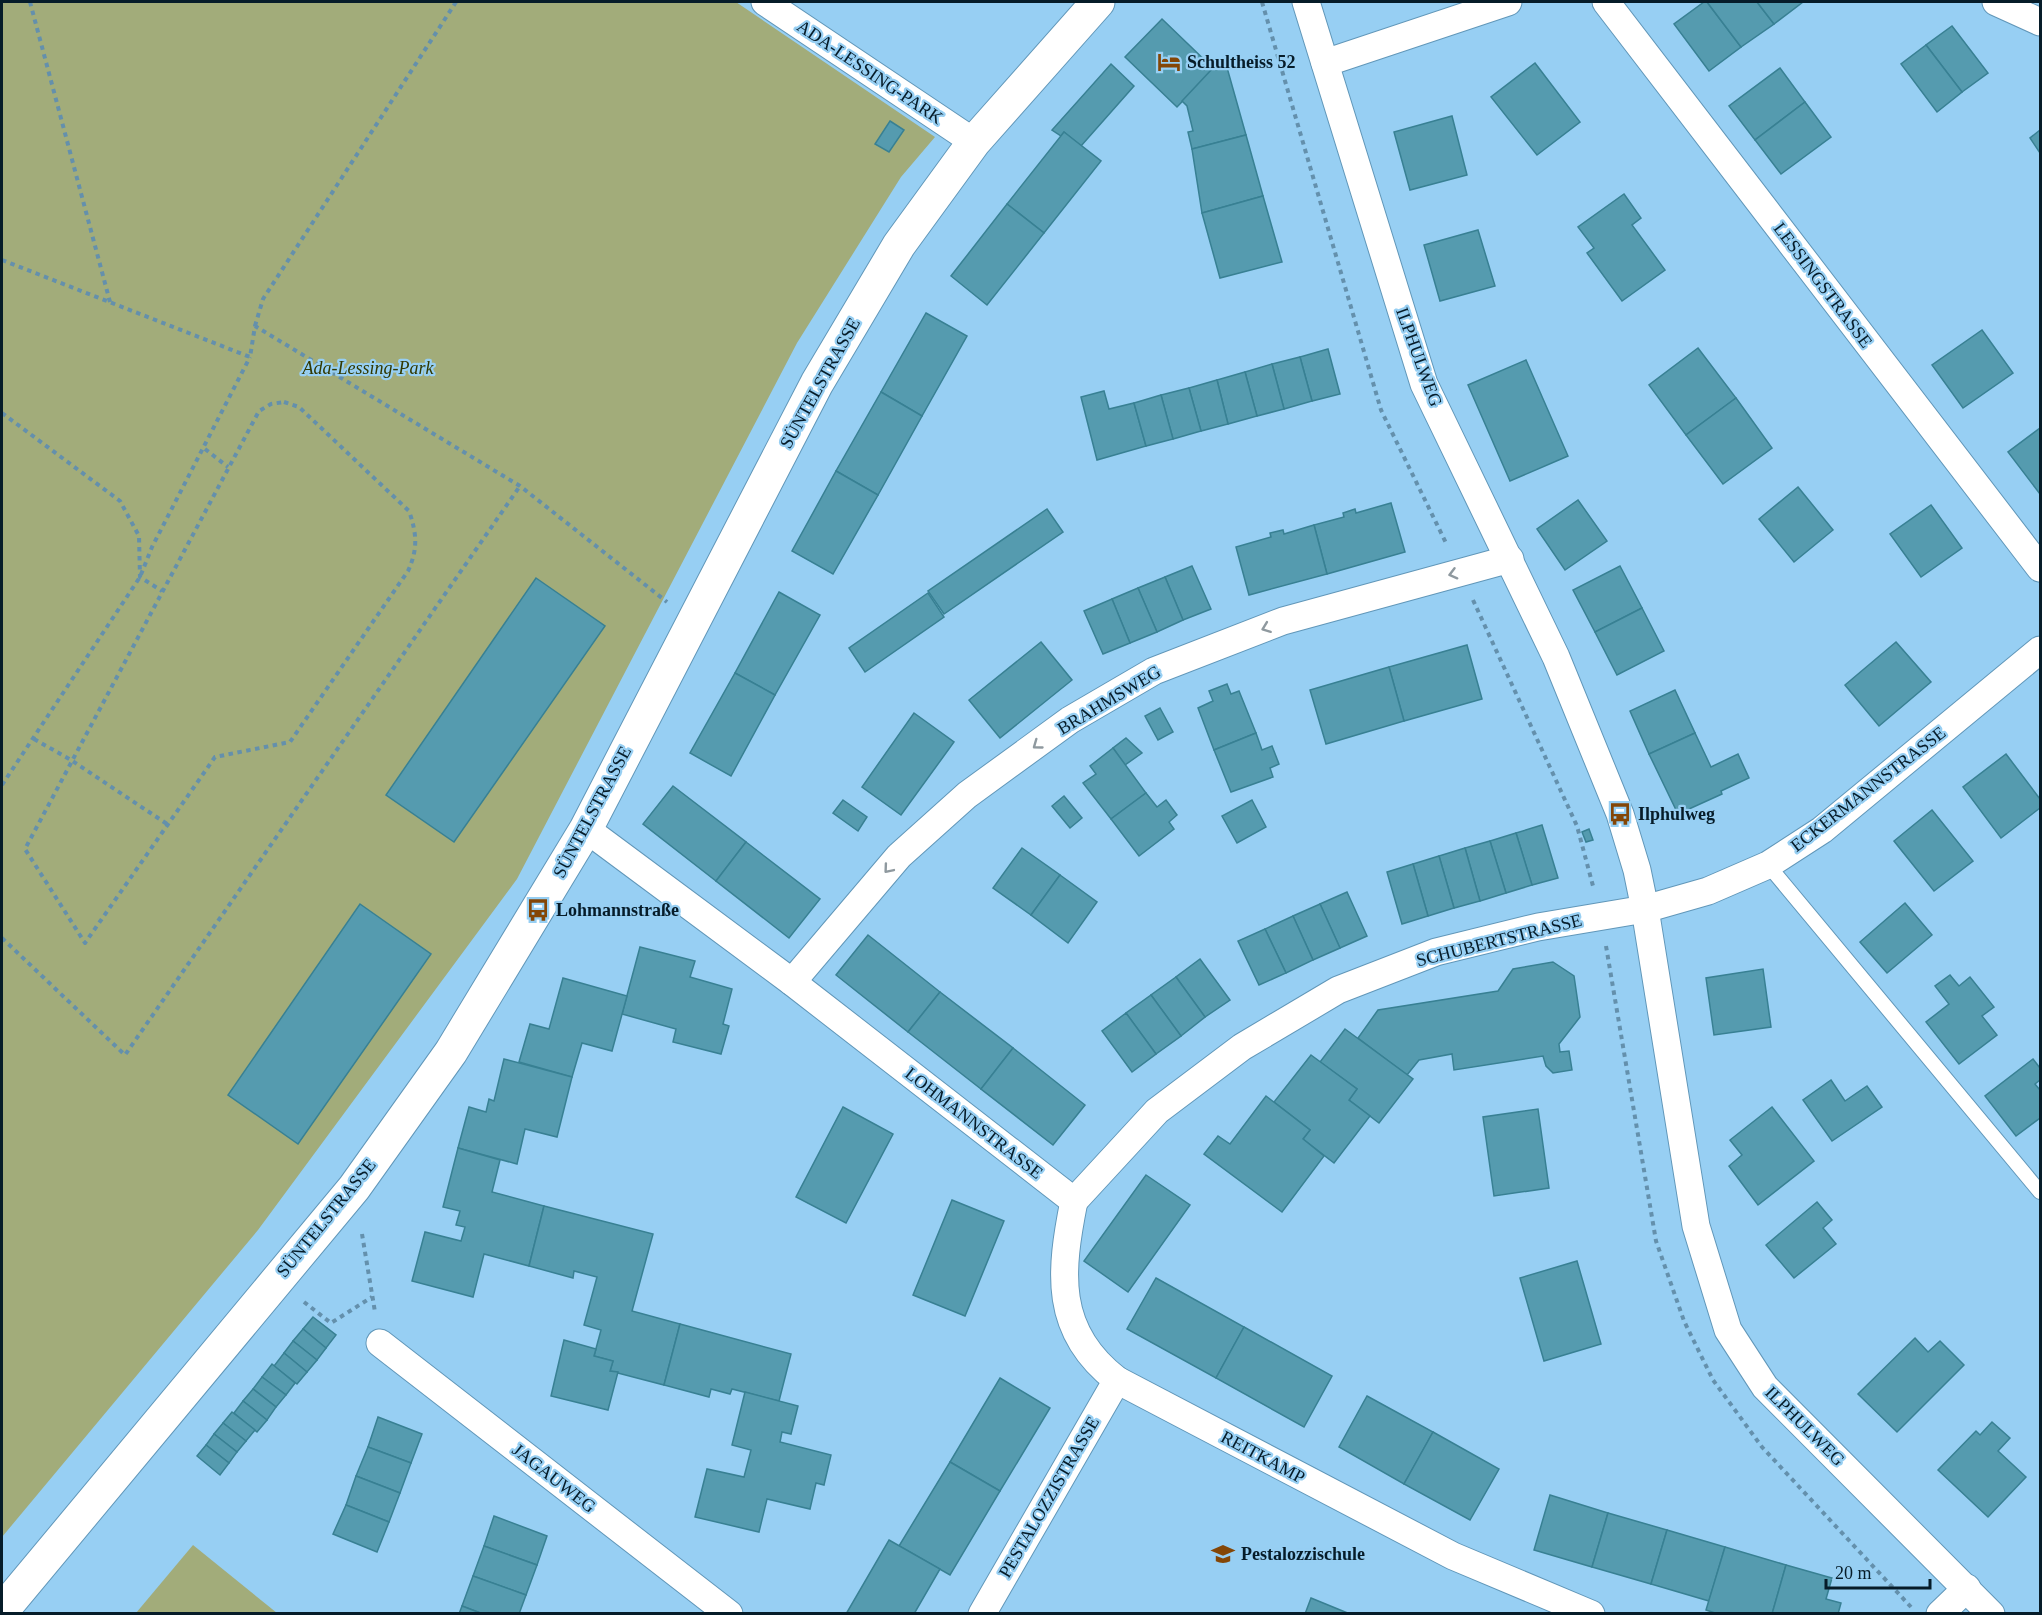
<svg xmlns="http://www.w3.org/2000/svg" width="2042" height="1615" viewBox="0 0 2042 1615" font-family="'Times New Roman',serif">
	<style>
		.green { fill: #a2ac7a }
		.building { fill: #559baf; stroke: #388093; stroke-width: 1.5 }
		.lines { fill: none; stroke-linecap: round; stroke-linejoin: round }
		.lane-casing { stroke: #6197b9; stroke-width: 16 }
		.street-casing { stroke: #6197b9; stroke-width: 29 }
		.secondary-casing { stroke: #6197b9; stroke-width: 35 }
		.path { stroke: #6490ac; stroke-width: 4; stroke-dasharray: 4.5 4.5; stroke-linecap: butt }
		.lane { stroke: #fff; stroke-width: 14 }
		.street { stroke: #fff; stroke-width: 27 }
		.secondary { stroke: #fff; stroke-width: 33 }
		.oneway { stroke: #8f999f }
		.labels { text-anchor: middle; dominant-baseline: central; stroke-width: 4.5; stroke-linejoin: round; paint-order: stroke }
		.poi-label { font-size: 18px; font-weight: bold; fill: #061c29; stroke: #97cff3; text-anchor: start }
		.street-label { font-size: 18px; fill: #061c29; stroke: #97cff3 }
		.park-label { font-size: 18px; font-style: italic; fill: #313800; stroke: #97cff3 }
	</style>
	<rect width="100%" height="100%" fill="#97cff3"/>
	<!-- green -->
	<g class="green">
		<path d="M2 2H736L935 137 901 177 797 343 517 879 258 1230 2 1537Z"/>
		<path d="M193 1545 277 1613H136Z"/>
	</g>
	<!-- building -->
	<g class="building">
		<path d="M1704 2H1707L1741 47 1709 71 1674 24Z"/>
		<path d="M1707 2H1757L1774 24 1741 47Z"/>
		<path d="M1757 2H1803L1774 24Z"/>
		<path d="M1162 19 1214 69 1177 107 1125 57Z"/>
		<path d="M1952 26 1988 73 1962 92 1926 45Z"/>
		<path d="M1926 45 1962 92 1937 112 1901 64Z"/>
		<path d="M1535 63 1580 122 1537 155 1491 97Z"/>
		<path d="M1111 64 1134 86 1081 146 1064 132 1061 136 1052 130Z"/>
		<path d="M1226 64 1246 135 1192 149 1188 132 1193 131 1187 106 1182 101 1213 68Z"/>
		<path d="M1780 68 1805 102 1755 140 1729 106Z"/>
		<path d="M1805 102 1831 137 1781 174 1755 140Z"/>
		<path d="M1452 116 1467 175 1410 190 1394 132Z"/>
		<path d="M890 121 904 130 889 152 875 144Z"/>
		<path d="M2040 130V153L2030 138Z"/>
		<path d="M1064 132 1101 161 1044 233 1007 204Z"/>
		<path d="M1246 135 1263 196 1202 213 1192 149Z"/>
		<path d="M1624 194 1641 218 1632 225 1665 270 1622 301 1587 253 1594 248 1578 227Z"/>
		<path d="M1263 196 1282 262 1220 278 1202 213Z"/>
		<path d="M1007 204 1044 233 987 305 951 276Z"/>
		<path d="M1478 230 1495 286 1440 301 1424 245Z"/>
		<path d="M926 313 967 336 922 416 881 392Z"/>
		<path d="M1982 330 2013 373 1963 408 1932 365Z"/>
		<path d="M1698 348 1736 398 1686 435 1649 385Z"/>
		<path d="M1328 349 1340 394 1312 401 1300 357Z"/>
		<path d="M1300 357 1312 401 1284 409 1272 364Z"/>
		<path d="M1526 360 1568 456 1510 481 1468 385Z"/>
		<path d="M1272 364 1284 409 1257 416 1245 372Z"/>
		<path d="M1245 372 1257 416 1228 424 1217 380Z"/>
		<path d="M1217 380 1228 424 1201 431 1189 388Z"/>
		<path d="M1189 388 1201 431 1173 439 1161 395Z"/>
		<path d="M1104 391 1109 409 1134 403 1146 446 1097 460 1081 397Z"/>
		<path d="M881 392 922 416 878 495 836 471Z"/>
		<path d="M1161 395 1173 439 1146 446 1134 403Z"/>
		<path d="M1736 398 1772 448 1723 484 1686 435Z"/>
		<path d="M2040 428V494L2008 452Z"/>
		<path d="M836 471 878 495 833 574 792 551Z"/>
		<path d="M1798 487 1833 530 1794 562 1759 519Z"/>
		<path d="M1578 500 1607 541 1565 570 1537 529Z"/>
		<path d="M1391 503 1405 552 1327 574 1314 525 1344 517 1343 513 1355 509 1356 513Z"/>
		<path d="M1931 505 1962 548 1921 577 1890 534Z"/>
		<path d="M1047 509 1063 532 944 614 928 591Z"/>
		<path d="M1314 525 1327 574 1249 595 1236 547 1271 537 1270 533 1283 530 1284 534Z"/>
		<path d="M1192 566 1211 609 1183 620 1165 577Z"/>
		<path d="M1620 566 1642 608 1595 632 1573 590Z"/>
		<path d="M1165 577 1183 620 1157 632 1138 588Z"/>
		<path d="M536 578 605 626 454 842 386 795Z"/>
		<path d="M1138 588 1157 632 1130 643 1112 599Z"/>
		<path d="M779 592 820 615 775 695 735 673Z"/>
		<path d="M928 593 944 617 865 672 849 648Z"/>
		<path d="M1112 599 1130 643 1103 654 1084 611Z"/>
		<path d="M1642 608 1664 651 1617 675 1595 632Z"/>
		<path d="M1041 642 1072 680 1000 738 969 700Z"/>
		<path d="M1896 642 1931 682 1879 726 1845 685Z"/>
		<path d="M1467 645 1482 699 1404 721 1389 667Z"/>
		<path d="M1389 667 1404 721 1326 744 1310 690Z"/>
		<path d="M735 673 775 695 731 776 690 753Z"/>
		<path d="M1227 684 1231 694 1239 691 1256 733 1214 750 1198 708 1213 701 1209 691Z"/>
		<path d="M1675 690 1695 733 1649 754 1630 711Z"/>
		<path d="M1160 708 1173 732 1158 740 1145 716Z"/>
		<path d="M914 713 954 742 901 815 862 787Z"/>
		<path d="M1256 733 1262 750 1272 746 1279 764 1270 768 1273 777 1231 792 1214 750Z"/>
		<path d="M1695 733 1711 767 1738 754 1749 778 1721 791 1722 794 1678 814 1649 754Z"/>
		<path d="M1126 738 1142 753 1125 765 1113 748Z"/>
		<path d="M1113 748 1146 793 1111 819 1083 783 1096 774 1090 766Z"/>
		<path d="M2006 754 2040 799V808L2001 838 1963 787Z"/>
		<path d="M673 786 746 842 716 881 643 824Z"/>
		<path d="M1146 793 1157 807 1166 800 1177 815 1169 822 1174 829 1139 856 1111 819Z"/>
		<path d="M1064 796 1082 818 1070 828 1052 806Z"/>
		<path d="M843 800 867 817 858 831 833 813Z"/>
		<path d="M1252 800 1266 827 1237 843 1222 816Z"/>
		<path d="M1932 810 1973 861 1934 891 1894 841Z"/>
		<path d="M1542 825 1558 878 1532 885 1516 833Z"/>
		<path d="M1589 829 1593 840 1586 842 1582 832Z"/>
		<path d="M1516 833 1532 885 1506 893 1490 841Z"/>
		<path d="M1490 841 1506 893 1480 901 1465 848Z"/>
		<path d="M746 842 820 899 789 938 716 881Z"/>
		<path d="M1022 848 1060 875 1031 915 993 888Z"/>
		<path d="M1465 848 1480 901 1454 908 1439 856Z"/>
		<path d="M1439 856 1454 908 1428 916 1413 864Z"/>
		<path d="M1413 864 1428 916 1402 924 1387 872Z"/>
		<path d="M1060 875 1097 902 1068 943 1031 915Z"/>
		<path d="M1347 892 1367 936 1340 948 1320 904Z"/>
		<path d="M1905 903 1932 935 1887 973 1860 942Z"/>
		<path d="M360 904 431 954 298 1144 228 1095Z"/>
		<path d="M1320 904 1340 948 1313 960 1293 916Z"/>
		<path d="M1293 916 1313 960 1286 973 1265 929Z"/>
		<path d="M1265 929 1286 973 1259 985 1238 941Z"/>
		<path d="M868 935 940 992 908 1032 836 975Z"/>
		<path d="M640 947 695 961 690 977 732 989 723 1024 729 1026 721 1054 673 1042 676 1029 622 1014Z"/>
		<path d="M1200 959 1230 1000 1205 1017 1176 977Z"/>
		<path d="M1553 962 1574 976 1580 1017 1559 1044 1560 1052 1569 1051 1572 1070 1553 1073 1546 1066 1543 1056 1454 1070 1452 1054 1419 1060 1407 1075 1358 1038 1378 1010 1498 991 1513 969Z"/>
		<path d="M1763 969 1771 1027 1714 1035 1706 978Z"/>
		<path d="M1950 975 1959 986 1970 977 1994 1007 1982 1016 1997 1035 1959 1064 1926 1022 1949 1004 1935 986Z"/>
		<path d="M1176 977 1205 1017 1181 1036 1151 995Z"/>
		<path d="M563 978 627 996 612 1051 582 1043 572 1077 519 1062 530 1024 549 1029Z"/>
		<path d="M940 992 1013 1048 981 1089 908 1032Z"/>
		<path d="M1151 995 1181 1036 1156 1054 1126 1013Z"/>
		<path d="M1126 1013 1156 1054 1132 1072 1102 1031Z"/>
		<path d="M1345 1029 1413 1079 1379 1123 1349 1100 1357 1089 1320 1062Z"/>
		<path d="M1013 1048 1085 1105 1053 1145 981 1089Z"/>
		<path d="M1311 1055 1357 1089 1349 1100 1370 1116 1334 1163 1303 1139 1310 1130 1274 1102Z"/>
		<path d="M504 1059 572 1077 557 1137 525 1129 517 1164 458 1148 469 1107 486 1112 489 1099 494 1101Z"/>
		<path d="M2033 1059 2040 1068V1080L2035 1084 2040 1090V1118L2016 1136 1985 1096Z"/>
		<path d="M1831 1080 1845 1101 1867 1086 1882 1107 1832 1141 1803 1100Z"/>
		<path d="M1266 1096 1310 1130 1303 1139 1324 1156 1282 1212 1204 1154 1218 1136 1230 1144Z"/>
		<path d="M843 1107 893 1134 846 1223 796 1197Z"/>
		<path d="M1772 1107 1814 1161 1758 1205 1729 1166 1742 1155 1730 1140Z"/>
		<path d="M1538 1109 1549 1188 1494 1196 1483 1117Z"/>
		<path d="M458 1148 500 1160 492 1192 544 1206 529 1266 484 1254 473 1297 412 1281 425 1232 461 1241 465 1227 456 1225 460 1211 443 1207Z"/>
		<path d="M1146 1175 1190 1205 1128 1292 1084 1261Z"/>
		<path d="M952 1200 1004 1221 965 1316 913 1295Z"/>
		<path d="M1817 1202 1832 1220 1823 1228 1836 1244 1794 1278 1766 1245Z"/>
		<path d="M544 1206 653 1234 632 1311 680 1324 664 1385 610 1371 613 1361 594 1356 601 1330 584 1325 597 1277 574 1271 573 1278 529 1266Z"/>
		<path d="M1577 1261 1601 1344 1544 1361 1520 1278Z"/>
		<path d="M1156 1278 1244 1327 1216 1378 1127 1329Z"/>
		<path d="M313 1317 336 1335 326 1348 303 1329Z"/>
		<path d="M680 1324 791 1354 779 1401 732 1389 730 1394 711 1389 709 1397 664 1385Z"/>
		<path d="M1244 1327 1332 1376 1304 1427 1216 1378Z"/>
		<path d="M303 1329 326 1348 317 1360 293 1341Z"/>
		<path d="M1915 1338 1928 1352 1940 1341 1964 1365 1897 1432 1858 1394Z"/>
		<path d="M564 1340 596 1349 594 1356 613 1361 610 1371 618 1372 608 1410 551 1396Z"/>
		<path d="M293 1341 317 1360 307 1372 284 1353Z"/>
		<path d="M284 1353 307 1372 297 1384 274 1366Z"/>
		<path d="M272 1364 295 1383 286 1395 262 1377Z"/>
		<path d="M262 1377 286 1395 276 1407 253 1389Z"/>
		<path d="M1000 1378 1050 1408 1000 1491 950 1462Z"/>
		<path d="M253 1389 276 1407 267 1420 243 1401Z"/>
		<path d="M745 1392 798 1406 791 1434 782 1432 780 1442 831 1455 824 1485 816 1483 810 1509 767 1499 759 1532 695 1517 707 1469 744 1477 751 1450 732 1445Z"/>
		<path d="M1367 1396 1433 1432 1404 1484 1339 1447Z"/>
		<path d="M243 1401 267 1420 257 1432 234 1413Z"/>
		<path d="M232 1412 255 1430 246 1441 223 1423Z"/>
		<path d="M378 1417 422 1434 411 1463 368 1447Z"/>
		<path d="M1992 1422 2010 1438 1998 1451 2026 1477 1988 1517 1938 1470 1976 1431 1980 1435Z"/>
		<path d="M223 1423 246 1441 237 1452 214 1434Z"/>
		<path d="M1433 1432 1499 1469 1470 1520 1404 1484Z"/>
		<path d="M214 1434 237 1452 229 1463 206 1445Z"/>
		<path d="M206 1445 229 1463 220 1475 197 1456Z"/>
		<path d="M368 1447 411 1463 400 1493 356 1476Z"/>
		<path d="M950 1462 1000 1491 950 1575 899 1546Z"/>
		<path d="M356 1476 400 1493 389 1522 346 1505Z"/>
		<path d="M1550 1495 1608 1513 1592 1567 1534 1550Z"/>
		<path d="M346 1505 389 1522 377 1552 333 1534Z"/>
		<path d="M1608 1513 1667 1530 1651 1584 1592 1567Z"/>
		<path d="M494 1516 547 1536 537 1565 484 1546Z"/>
		<path d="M1667 1530 1725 1547 1709 1601 1651 1584Z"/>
		<path d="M889 1540 940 1569 914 1614H846Z"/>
		<path d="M484 1546 537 1565 526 1595 473 1576Z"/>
		<path d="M1725 1547 1786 1565 1772 1614H1718L1706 1610Z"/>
		<path d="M1786 1565 1832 1578 1826 1599 1841 1603 1838 1614H1772Z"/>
		<path d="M473 1576 526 1595 519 1614H483L462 1606Z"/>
		<path d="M1311 1598 1350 1614H1305Z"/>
		<path d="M462 1606 483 1614H459Z"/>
	</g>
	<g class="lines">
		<!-- lane casing -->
		<g class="lane-casing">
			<path id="lane" d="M1768 865 2040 1192"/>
		</g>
		<!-- street casing -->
		<g class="street-casing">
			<g id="street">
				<path d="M765 2 974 142"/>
				<path d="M1306 2 1424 384 1556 657 1620 814 1637 870 1645 909 1696 1226 1728 1330 1765 1387 1991 1614"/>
				<path d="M1606 2 2040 568"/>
				<path d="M1996 2 2040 22"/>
				<path d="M1325 63 1508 2"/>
				<path d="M586 829 792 982 1074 1201"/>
				<path d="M792 982 899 856 967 795 1070 720 1154 671 1283 621 1510 559"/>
				<path d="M1074 1201 1157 1111 1242 1047 1338 990 1436 952 1538 927 1645 909 1708 891 1768 865 1822 830 2040 650"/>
				<path d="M1074 1201C1060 1271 1053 1331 1117 1380L1453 1556 1591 1614"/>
				<path d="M380 1343 729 1614"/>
				<path d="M982 1614 1117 1380"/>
				<path d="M1940 1614 1967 1588"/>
			</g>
		</g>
		<!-- secondary casing -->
		<g class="secondary-casing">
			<path id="secondary" d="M2 1611 354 1188 451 1052 586 829 817 383 899 245 974 142 1098 2"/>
		</g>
		<!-- path -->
		<g class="path">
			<path d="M30 2 110 302"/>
			<path d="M1262 2 1381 410 1447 545"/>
			<path d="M2 260 250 357 255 326 520 486 667 602"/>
			<path d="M255 326 263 299 456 2"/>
			<path d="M284 402 299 407 409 511C417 534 418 549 408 571L290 742 215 757 85 943 25 849 259 411 271 404Z"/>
			<path d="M2 413 120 501 139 536 140 577 162 591"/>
			<path d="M205 449 228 467"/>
			<path d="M1473 600 1577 826 1593 886"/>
			<path d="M34 739 71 760 167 824"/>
			<path d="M2 785 140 577 152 547 250 357"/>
			<path d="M2 938 125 1055 520 486"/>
			<path d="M1606 946 1656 1241 1684 1321 1713 1380 1762 1447 1911 1607"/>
			<path d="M362 1234 375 1312"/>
			<path d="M304 1302 331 1323 372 1297"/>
		</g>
		<!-- lane -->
		<use href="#lane" class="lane"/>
		<!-- street -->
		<use href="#street" class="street"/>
		<!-- secondary -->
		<use href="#secondary" class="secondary"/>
	</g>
	<!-- one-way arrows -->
	<defs><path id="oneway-chevron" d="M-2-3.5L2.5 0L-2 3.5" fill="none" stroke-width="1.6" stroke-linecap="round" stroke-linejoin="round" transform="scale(1.5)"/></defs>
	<g class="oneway">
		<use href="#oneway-chevron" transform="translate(1453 574) rotate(165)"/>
		<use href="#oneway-chevron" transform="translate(1266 628) rotate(159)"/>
		<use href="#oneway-chevron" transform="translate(1037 745) rotate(144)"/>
		<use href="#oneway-chevron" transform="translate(888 869) rotate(130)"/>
	</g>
	<!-- icons -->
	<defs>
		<g id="hotel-bare" transform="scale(1.8)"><path d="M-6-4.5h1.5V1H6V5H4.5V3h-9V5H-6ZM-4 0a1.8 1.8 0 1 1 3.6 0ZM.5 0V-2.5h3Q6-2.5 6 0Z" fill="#844606" stroke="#97cff3" stroke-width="2.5" paint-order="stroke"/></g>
		<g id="bus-bare" transform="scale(1.8)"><path d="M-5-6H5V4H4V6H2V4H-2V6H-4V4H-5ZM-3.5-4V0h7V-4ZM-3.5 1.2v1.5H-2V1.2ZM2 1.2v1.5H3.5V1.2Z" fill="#844606" stroke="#97cff3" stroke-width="2.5" paint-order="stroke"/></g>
		<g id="school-bare" transform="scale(1.8)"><path d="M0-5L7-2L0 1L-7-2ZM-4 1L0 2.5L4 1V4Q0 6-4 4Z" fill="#844606" stroke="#97cff3" stroke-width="2.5" paint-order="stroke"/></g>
	</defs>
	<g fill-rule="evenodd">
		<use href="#hotel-bare" x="1169" y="62"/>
		<use href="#bus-bare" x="1620" y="814"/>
		<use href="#bus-bare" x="538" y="910"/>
		<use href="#school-bare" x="1223" y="1554"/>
	</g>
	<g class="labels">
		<!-- poi labels -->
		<g class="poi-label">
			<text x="1187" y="62">Schultheiss 52</text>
			<text x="1638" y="814">Ilphulweg</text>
			<text x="556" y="910">Lohmannstraße</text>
			<text x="1241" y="1554">Pestalozzischule</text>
		</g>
		<!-- street labels -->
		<g class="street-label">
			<text transform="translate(870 72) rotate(34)">ADA-LESSING-PARK</text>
			<text transform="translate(1823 285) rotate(53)">LESSINGSTRASSE</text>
			<text transform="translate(1419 357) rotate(70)">ILPHULWEG</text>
			<text transform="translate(820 383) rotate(-61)">SÜNTELSTRASSE</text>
			<text transform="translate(1109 700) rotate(-31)">BRAHMSWEG</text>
			<text transform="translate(1868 789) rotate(-38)">ECKERMANNSTRASSE</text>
			<text transform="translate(592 812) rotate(-62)">SÜNTELSTRASSE</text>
			<text transform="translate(1499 940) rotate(-14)">SCHUBERTSTRASSE</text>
			<text transform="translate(974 1123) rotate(38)">LOHMANNSTRASSE</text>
			<text transform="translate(326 1218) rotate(-51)">SÜNTELSTRASSE</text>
			<text transform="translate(1805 1426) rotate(45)">ILPHULWEG</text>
			<text transform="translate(1263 1457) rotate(28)">REITKAMP</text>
			<text transform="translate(554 1478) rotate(38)">JAGAUWEG</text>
			<text transform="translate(1049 1497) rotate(-60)">PESTALOZZISTRASSE</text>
		</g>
		<!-- park labels -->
		<g class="park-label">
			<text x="368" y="368">Ada-Lessing-Park</text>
		</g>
	</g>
	<!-- border -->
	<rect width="2042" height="1615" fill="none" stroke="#061c29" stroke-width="6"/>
	<!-- scale -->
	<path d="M1826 1579v9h104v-9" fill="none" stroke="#061c29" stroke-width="3"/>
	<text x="1835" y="1579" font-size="18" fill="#061c29" stroke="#97cff3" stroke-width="4.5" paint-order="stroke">20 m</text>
</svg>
